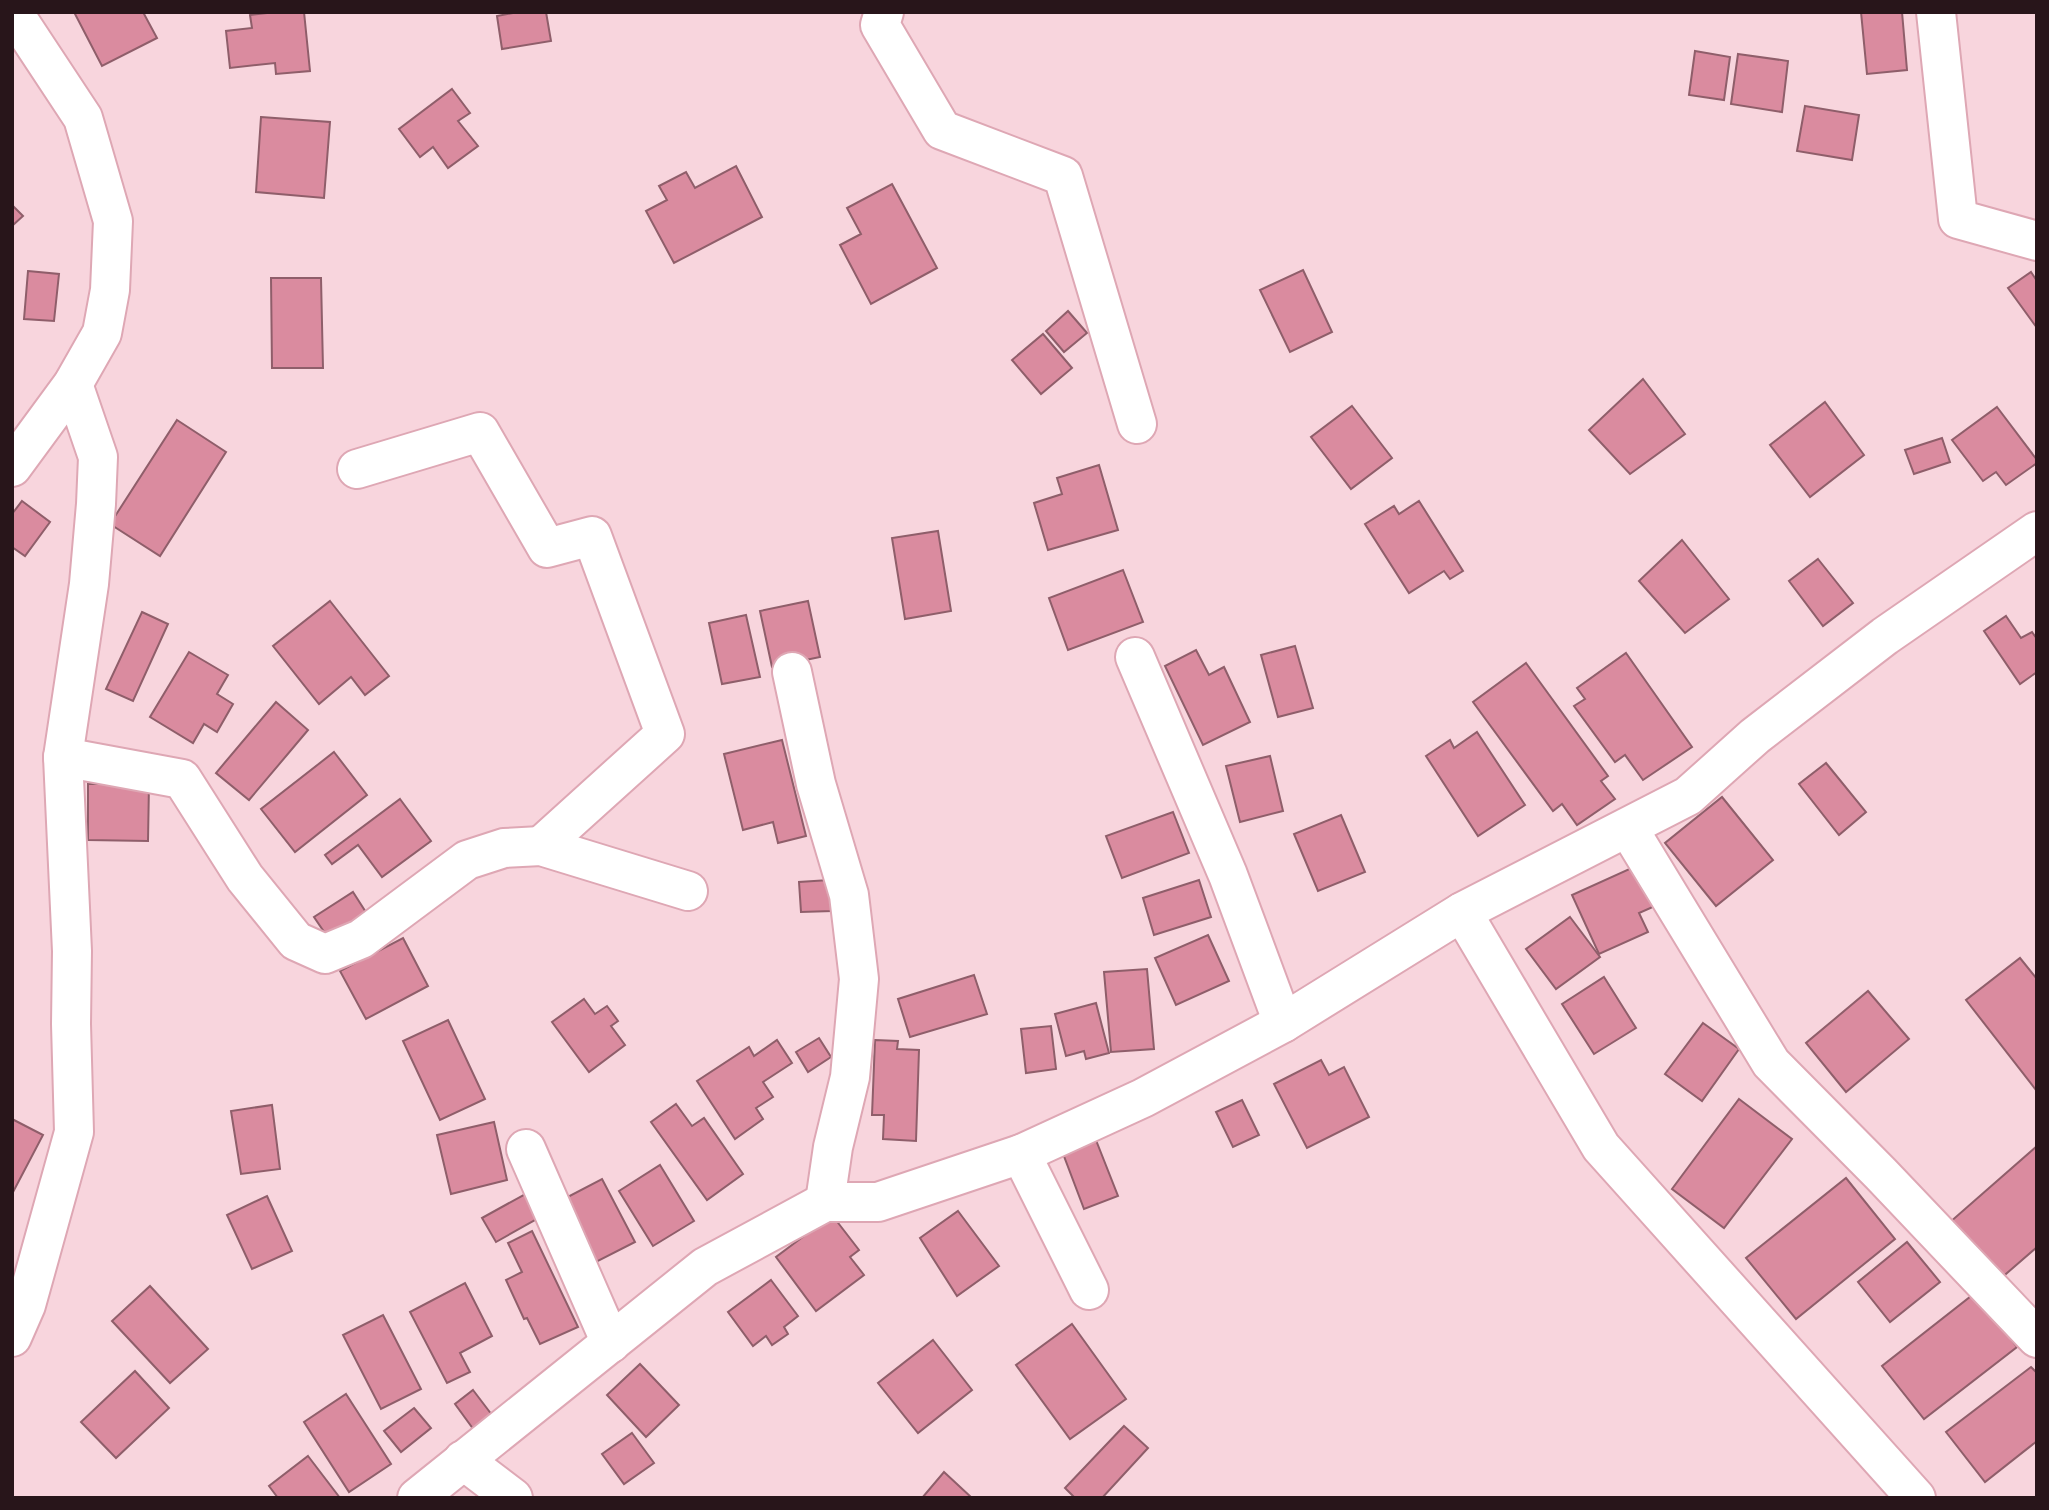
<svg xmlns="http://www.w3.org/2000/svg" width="2049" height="1510" viewBox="0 0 2049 1510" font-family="'DejaVu Sans',sans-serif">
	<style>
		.building { fill: #da8b9f; stroke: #8f5e6a; stroke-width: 2 }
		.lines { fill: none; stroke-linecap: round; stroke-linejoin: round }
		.minor-casing { stroke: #dea7b4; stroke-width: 42 }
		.major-casing { stroke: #dea7b4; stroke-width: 42 }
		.minor { stroke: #fff; stroke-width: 38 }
		.major { stroke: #fff; stroke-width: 38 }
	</style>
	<rect width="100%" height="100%" fill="#f8d5dd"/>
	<!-- building -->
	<g class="building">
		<path d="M74 12H143L157 38 102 66Z"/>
		<path d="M276 12H304L310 71 276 74 275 63 230 68 226 31 252 28 250 15Z"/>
		<path d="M518 12H546L551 41 502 49 497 16Z"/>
		<path d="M1861 12H1902L1907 70 1867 74Z"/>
		<path d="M1695 51 1730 57 1724 100 1689 95Z"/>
		<path d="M1738 54 1788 61 1782 112 1731 104Z"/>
		<path d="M452 89 470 113 458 121 478 146 448 168 433 147 420 157 399 129Z"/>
		<path d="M1805 106 1859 115 1852 160 1797 151Z"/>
		<path d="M261 117 330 122 324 198 256 192Z"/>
		<path d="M736 166 762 217 674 263 646 211 667 200 659 186 686 172 695 188Z"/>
		<path d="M892 184 937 268 871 304 840 245 861 234 847 208Z"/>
		<path d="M12 205 23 216 12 226Z"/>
		<path d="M1303 270 1332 332 1290 352 1260 290Z"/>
		<path d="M28 271 59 274 54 321 24 319Z"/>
		<path d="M2031 272 2037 281V328L2008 288Z"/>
		<path d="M271 278H321L323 368H272Z"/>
		<path d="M1068 311 1087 333 1064 352 1046 331Z"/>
		<path d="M1043 334 1072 368 1041 394 1012 360Z"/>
		<path d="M1643 379 1685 434 1630 474 1589 430Z"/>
		<path d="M1825 402 1864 455 1810 497 1770 445Z"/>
		<path d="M1352 406 1392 458 1351 489 1311 437Z"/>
		<path d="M1997 407 2037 460V463L2006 485 1996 472 1983 481 1952 440Z"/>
		<path d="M177 420 226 452 160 556 110 524Z"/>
		<path d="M1942 438 1950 462 1914 474 1905 450Z"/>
		<path d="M1099 465 1118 530 1048 550 1034 503 1062 494 1057 478Z"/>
		<path d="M22 501 50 522 25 556 12 547V514Z"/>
		<path d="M1419 501 1463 571 1450 579 1444 571 1409 593 1365 524 1394 506 1399 514Z"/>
		<path d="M938 531 951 611 905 619 892 538Z"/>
		<path d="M1682 540 1729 599 1685 633 1639 581Z"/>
		<path d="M1818 559 1853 603 1823 626 1789 581Z"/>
		<path d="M1123 570 1143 622 1068 650 1049 598Z"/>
		<path d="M330 601 389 676 365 695 351 677 319 704 273 646Z"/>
		<path d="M808 601 820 657 772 667 760 611Z"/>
		<path d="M142 612 168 624 133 701 106 689Z"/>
		<path d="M746 615 760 677 722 684 709 623Z"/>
		<path d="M2006 616 2021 638 2032 632 2037 639V672L2020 684 1984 631Z"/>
		<path d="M1295 646 1313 708 1278 717 1261 655Z"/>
		<path d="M1196 650 1209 675 1224 667 1250 722 1203 745 1165 666Z"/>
		<path d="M189 652 228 675 217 694 233 704 217 732 204 724 193 743 150 717Z"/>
		<path d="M1626 653 1692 747 1643 780 1625 755 1615 762 1574 706 1585 699 1577 688Z"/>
		<path d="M1526 663 1608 776 1601 781 1615 799 1577 825 1562 804 1553 811 1473 702Z"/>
		<path d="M276 702 308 730 249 800 216 773Z"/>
		<path d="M1477 732 1525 805 1478 836 1426 756 1450 740 1454 748Z"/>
		<path d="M782 740 806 836 778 843 773 822 743 830 724 754Z"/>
		<path d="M334 752 367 795 295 852 261 809Z"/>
		<path d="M1270 756 1283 811 1240 822 1226 766Z"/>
		<path d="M1826 763 1866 812 1839 835 1799 784Z"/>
		<path d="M88 784H149L148 841 88 840Z"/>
		<path d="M1722 797 1773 860 1716 906 1665 843Z"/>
		<path d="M400 799 431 841 382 877 358 845 332 864 325 855Z"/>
		<path d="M1173 812 1189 853 1122 878 1106 836Z"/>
		<path d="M1341 815 1365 872 1318 891 1294 834Z"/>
		<path d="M1636 866 1655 906 1639 913 1648 932 1599 954 1572 895Z"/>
		<path d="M829 880 832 911 801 912 799 882Z"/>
		<path d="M1199 880 1211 917 1154 935 1143 898Z"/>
		<path d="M353 892 369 917 331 942 314 917Z"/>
		<path d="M1570 917 1600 957 1556 989 1526 949Z"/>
		<path d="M1208 935 1229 981 1176 1005 1155 958Z"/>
		<path d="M403 938 428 986 366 1019 340 971Z"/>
		<path d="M2020 958 2037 979 2036 1090 1966 1000Z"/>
		<path d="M1147 969 1154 1049 1111 1052 1104 972Z"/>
		<path d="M974 975 987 1014 910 1037 898 999Z"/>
		<path d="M1604 977 1636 1028 1594 1054 1562 1004Z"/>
		<path d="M1868 991 1909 1039 1846 1092 1806 1043Z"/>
		<path d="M584 999 595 1014 607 1006 618 1021 611 1026 625 1045 589 1072 552 1022Z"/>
		<path d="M1096 1003 1109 1053 1086 1059 1084 1051 1066 1056 1055 1014Z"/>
		<path d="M448 1020 485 1099 440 1120 403 1041Z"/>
		<path d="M1703 1023 1739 1049 1702 1101 1665 1074Z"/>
		<path d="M1051 1026 1056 1069 1026 1073 1021 1029Z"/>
		<path d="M819 1038 831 1057 808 1072 796 1052Z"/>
		<path d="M777 1040 792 1063 763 1082 773 1097 756 1108 763 1119 735 1139 697 1081 749 1047 754 1056Z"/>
		<path d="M875 1040 898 1041 897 1049 919 1050 916 1141 883 1139 884 1115H872Z"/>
		<path d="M1321 1060 1329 1075 1344 1067 1369 1117 1307 1148 1274 1084Z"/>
		<path d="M1739 1099 1792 1139 1724 1228 1672 1189Z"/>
		<path d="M1242 1100 1259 1135 1233 1147 1216 1112Z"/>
		<path d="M676 1104 692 1126 704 1118 743 1174 707 1200 651 1122Z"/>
		<path d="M272 1105 280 1169 241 1174 231 1111Z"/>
		<path d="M12 1119 43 1135 12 1194Z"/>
		<path d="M494 1122 507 1180 451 1194 437 1135Z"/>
		<path d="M1092 1130 1118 1196 1084 1209 1059 1143Z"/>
		<path d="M2037 1146V1247L1999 1280 1949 1223Z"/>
		<path d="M660 1165 694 1221 653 1246 619 1191Z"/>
		<path d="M1846 1178 1895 1239 1796 1319 1746 1258Z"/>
		<path d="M602 1179 635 1242 592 1264 560 1201Z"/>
		<path d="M529 1192 542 1216 496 1242 482 1218Z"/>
		<path d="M267 1196 292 1251 252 1269 227 1215Z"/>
		<path d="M958 1211 999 1266 957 1296 920 1238Z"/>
		<path d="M832 1215 859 1250 850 1257 864 1275 816 1311 776 1257Z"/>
		<path d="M532 1231 578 1327 540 1344 527 1318 524 1319 506 1280 522 1272 508 1243Z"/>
		<path d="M1907 1242 1940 1282 1890 1322 1858 1282Z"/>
		<path d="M771 1280 798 1316 784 1327 788 1334 772 1345 766 1336 753 1346 728 1312Z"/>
		<path d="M465 1283 492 1336 460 1353 470 1372 447 1383 410 1312Z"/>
		<path d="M150 1286 208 1349 170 1383 112 1321Z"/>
		<path d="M1975 1293 2017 1347 1924 1419 1882 1366Z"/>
		<path d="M383 1315 421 1389 381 1409 343 1335Z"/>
		<path d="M1072 1324 1126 1399 1070 1439 1016 1365Z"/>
		<path d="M933 1340 972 1390 918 1433 878 1383Z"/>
		<path d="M640 1364 679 1405 646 1437 607 1395Z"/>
		<path d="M2031 1367 2037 1373V1441L1985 1482 1946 1432Z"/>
		<path d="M135 1371 169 1408 116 1458 81 1422Z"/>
		<path d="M473 1390 492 1415 474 1430 455 1404Z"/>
		<path d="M346 1394 391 1464 349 1492 304 1422Z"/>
		<path d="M414 1408 431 1428 401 1452 384 1431Z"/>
		<path d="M1124 1426 1148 1448 1102 1498H1075L1065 1488Z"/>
		<path d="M632 1433 654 1463 624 1484 602 1454Z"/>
		<path d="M308 1456 340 1498H278L269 1486Z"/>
		<path d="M944 1472 972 1498H922Z"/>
	</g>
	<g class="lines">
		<!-- minor casing -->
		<g class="minor-casing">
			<g id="minor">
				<path d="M884 12 880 25 942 130 1063 176 1137 424"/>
				<path d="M1936 12 1958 219 2037 241"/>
				<path d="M357 469 480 432 547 548 592 536 665 734 541 846"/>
				<path d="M1135 657 1228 875 1283 1023"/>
				<path d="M792 672 816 784 849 895 859 979 850 1077 833 1147 825 1202"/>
				<path d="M63 757 182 779 245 878 296 941 325 954 361 939 467 860 504 848 541 846 688 891"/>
				<path d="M1628 828 1771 1063 1881 1174 2037 1338"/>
				<path d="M1462 912 1601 1147 1916 1498"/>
				<path d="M526 1149 611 1343"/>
				<path d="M1021 1154 1089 1290"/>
				<path d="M12 1337 26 1305 74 1132 71 1024 72 951 63 757 89 584 96 504 98 457 73 384"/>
				<path d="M463 1460 513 1498"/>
				<path d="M417 1498 705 1267 825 1202H878L1021 1154 1143 1098 1283 1023 1462 912 1688 796 1755 736 1885 636 2037 531"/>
			</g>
		</g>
		<!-- major casing -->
		<g class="major-casing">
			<path id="major" d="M12 467 73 384 102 333 110 290 113 221 83 118 13 12"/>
		</g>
		<!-- minor -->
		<use href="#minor" class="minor"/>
		<!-- major -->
		<use href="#major" class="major"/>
	</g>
	<!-- border -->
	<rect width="2049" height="1510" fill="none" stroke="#28151a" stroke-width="28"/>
</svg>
